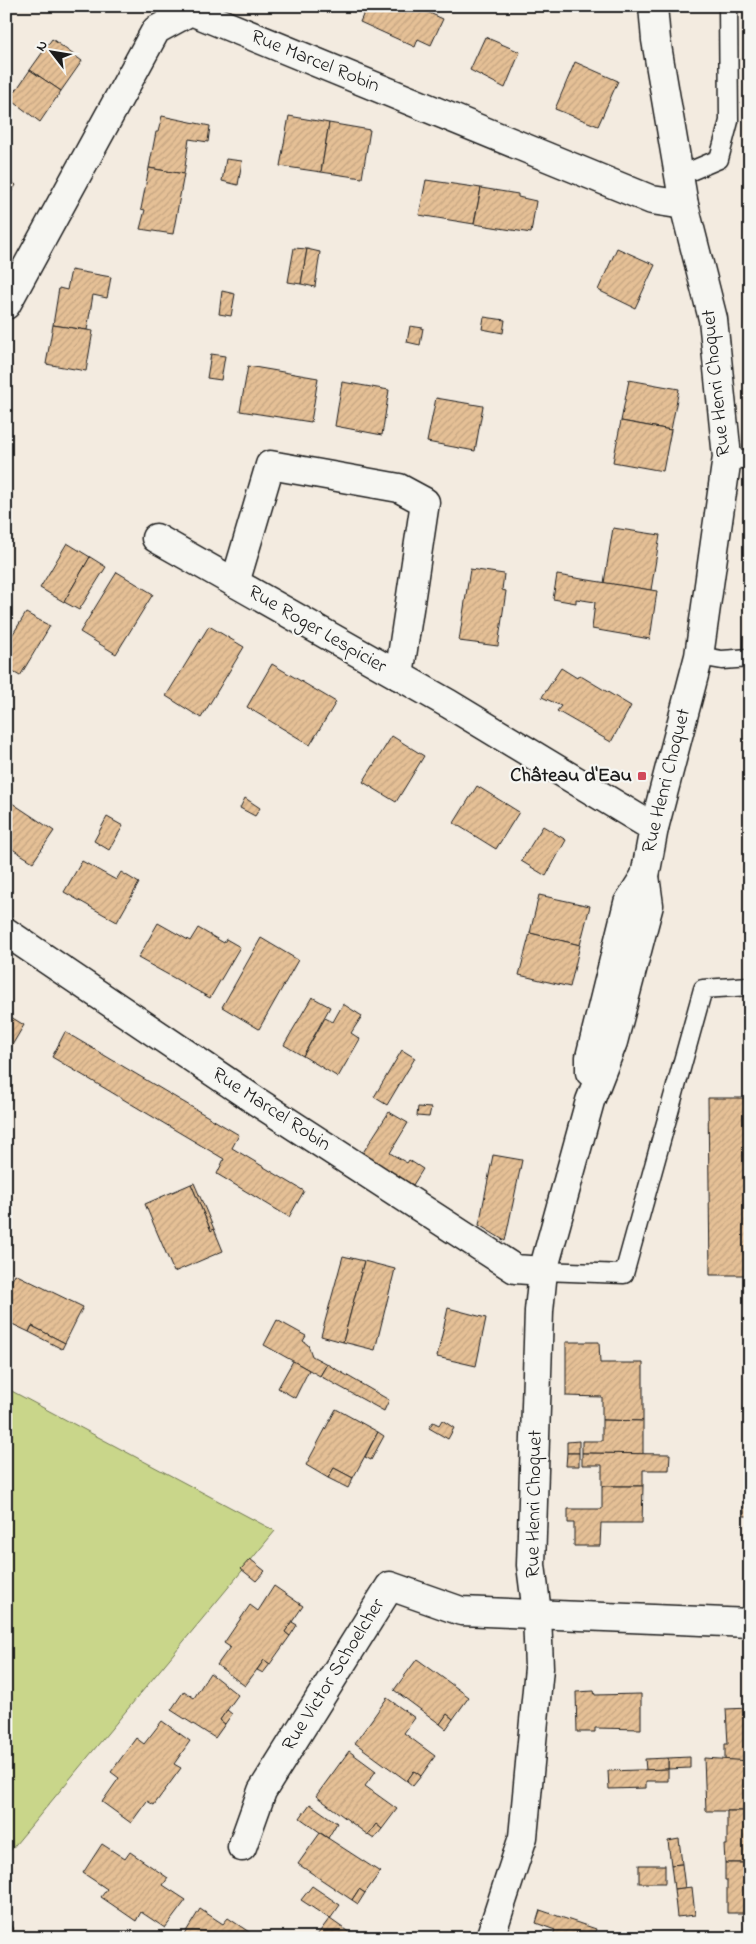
<svg xmlns="http://www.w3.org/2000/svg" width="756" height="1944" viewBox="0 0 756 1944" font-family="'Indie Flower',sans-serif">
	<style>
		.grass { fill: #c9d68a; stroke: #727953 }
		.building { fill: url(#building-hatch); stroke: #1c1c1c }
		.lines { fill: none; stroke-linecap: round; stroke-linejoin: round }
		.lane-casing { stroke: #1c1c1c; stroke-width: 21 }
		.street-casing { stroke: #1c1c1c; stroke-width: 31 }
		.secondary-casing { stroke: #1c1c1c; stroke-width: 31 }
		.lane { stroke: #f6f6f2; stroke-width: 18 }
		.street { stroke: #f6f6f2; stroke-width: 28 }
		.secondary { stroke: #f6f6f2; stroke-width: 28 }
		.poi-dot { fill: #d1495b; stroke: #f6f6f2; stroke-width: 2 }
		.labels { text-anchor: middle; dominant-baseline: central; stroke-width: 4.5; stroke-linejoin: round; paint-order: stroke }
		.street-label { font-size: 20px; fill: #1c1c1c; stroke: #f6f6f2 }
		.poi-label { font-size: 20px; font-weight: bold; fill: #1c1c1c; stroke: #f6f6f2; text-anchor: end }
	</style>
	<defs>
		<pattern id="building-hatch" width="6" height="6" patternUnits="userSpaceOnUse" patternTransform="scale(1.25)"><rect width="6" height="6" fill="#e5c096"/><path d="M-1 1l2-2M0 6l6-6M5 7l2-2" fill="none" stroke="#c4a481"/></pattern>
	</defs>
	<rect width="100%" height="100%" fill="#f3ebe0"/>
	<filter id="ink" filterUnits="userSpaceOnUse"><feTurbulence type="fractalNoise" baseFrequency=".02" numOctaves="2"/><feDisplacementMap in="SourceGraphic" scale="10" xChannelSelector="R" yChannelSelector="G"/><feConvolveMatrix kernelMatrix="1 2 1 2 8 2 1 2 1" color-interpolation-filters="sRGB"/></filter>
	<g filter="url(#ink)">
		<!-- grass -->
		<path class="grass" d="M6 1388 275 1531 11 1850 6 1847Z"/>
		<!-- building -->
		<g class="building">
			<path d="M367 6H414L443 19 431 45 418 39 415 47 360 22Z"/>
			<path d="M485 37 520 52 505 88 470 70Z"/>
			<path d="M52 39 82 61 61 91 30 70Z"/>
			<path d="M575 62 618 81 598 126 555 109Z"/>
			<path d="M30 70 61 91 40 122 10 99Z"/>
			<path d="M162 116 210 126 208 142 189 139 184 174 149 168 156 132H158Z"/>
			<path d="M289 116 329 123 321 172 280 166Z"/>
			<path d="M329 123 370 130 362 178 321 172Z"/>
			<path d="M226 159 242 161 238 185 222 181Z"/>
			<path d="M149 168 184 174 173 234 140 229 145 210 141 209Z"/>
			<path d="M6 177 16 185 6 200Z"/>
			<path d="M426 180 481 188 474 224 419 215Z"/>
			<path d="M481 188 518 194V197L536 201 531 233 474 224Z"/>
			<path d="M294 248 307 249 301 284 288 282Z"/>
			<path d="M617 248 655 265 635 308 598 290Z"/>
			<path d="M307 249 320 252 315 287 301 284Z"/>
			<path d="M71 270 111 277 107 298 93 295 87 330 53 325 59 288 67 290Z"/>
			<path d="M222 291 235 294 231 316 219 314Z"/>
			<path d="M484 317 505 320 503 333 482 329Z"/>
			<path d="M53 325 93 331 86 371 46 364Z"/>
			<path d="M410 326 423 328 420 345 407 342Z"/>
			<path d="M211 354 225 356 221 380 207 378Z"/>
			<path d="M248 366 318 378 311 422 240 411Z"/>
			<path d="M629 380 679 389 671 430 621 421Z"/>
			<path d="M342 382 389 390 382 435 335 426Z"/>
			<path d="M436 398 483 406 475 451 427 442Z"/>
			<path d="M621 421 671 430 663 471 613 462Z"/>
			<path d="M613 528 660 535 651 590 604 583Z"/>
			<path d="M67 543 90 557 64 602 40 588Z"/>
			<path d="M90 557 106 567 79 610 64 602Z"/>
			<path d="M470 569 504 574 502 590 506 591 498 646 459 641Z"/>
			<path d="M117 572 153 594 116 654 80 632Z"/>
			<path d="M557 575 657 591 650 639 592 629 595 602 576 599V603L553 599Z"/>
			<path d="M26 613 50 626 20 676 6 668V645Z"/>
			<path d="M209 626 244 647 201 718 166 696Z"/>
			<path d="M272 664 336 702 310 745 247 707Z"/>
			<path d="M561 668 577 678 579 675 631 706 611 742 557 711 561 706 542 697Z"/>
			<path d="M392 736 424 756 396 802 363 782Z"/>
			<path d="M477 786 519 812 496 849 454 823Z"/>
			<path d="M245 798 260 808 255 816 240 808Z"/>
			<path d="M6 799 54 831 33 862 6 845Z"/>
			<path d="M107 817 123 826 109 850 94 841Z"/>
			<path d="M543 826 566 840 546 876 521 861Z"/>
			<path d="M82 861 116 880 121 872 139 883 117 922 64 892Z"/>
			<path d="M539 895 590 906 580 945 530 933Z"/>
			<path d="M158 923 190 941 198 928 224 943 226 939 240 947 210 998 138 958Z"/>
			<path d="M530 933 580 945 570 987 519 975Z"/>
			<path d="M261 938 298 960 259 1029 222 1007Z"/>
			<path d="M312 997 330 1007 303 1056 284 1045Z"/>
			<path d="M343 1004 362 1016 351 1033 360 1039 338 1077 303 1056 325 1018 333 1022Z"/>
			<path d="M6 1014 24 1025 8 1052 6 1050Z"/>
			<path d="M65 1032 239 1135 232 1148 304 1191 289 1217 217 1174 224 1159 52 1057Z"/>
			<path d="M402 1050 415 1058 387 1105 374 1097Z"/>
			<path d="M708 1098H750V1275H710Z"/>
			<path d="M418 1107 431 1108 429 1117 417 1116Z"/>
			<path d="M389 1112 408 1123 390 1153 407 1163 409 1160 423 1169 413 1185 362 1154Z"/>
			<path d="M493 1155 522 1160 505 1241 479 1225Z"/>
			<path d="M194 1183 214 1229 211 1231 191 1184Z"/>
			<path d="M191 1184 211 1231 214 1229 223 1251 174 1272 145 1204Z"/>
			<path d="M343 1256 364 1261 343 1342 321 1336Z"/>
			<path d="M364 1261 395 1269 375 1350 343 1342Z"/>
			<path d="M15 1274 83 1307 65 1343 32 1326 29 1332 6 1321V1293Z"/>
			<path d="M448 1308 486 1318 476 1366 437 1357Z"/>
			<path d="M277 1320 306 1336 303 1341 308 1345 312 1356 327 1364 320 1376 264 1345Z"/>
			<path d="M32 1326 65 1343 62 1349 29 1332Z"/>
			<path d="M566 1342H599L600 1363H643V1421L602 1420V1397L566 1396Z"/>
			<path d="M293 1361 309 1370 295 1398 278 1388Z"/>
			<path d="M327 1364 389 1400 384 1411 320 1376Z"/>
			<path d="M336 1409 378 1432 353 1478 334 1468 328 1478 306 1465Z"/>
			<path d="M442 1420 454 1428 448 1439 429 1428 433 1422 439 1425Z"/>
			<path d="M602 1420 643 1421V1454L582 1453V1441H602Z"/>
			<path d="M378 1432 384 1436 371 1460 365 1457Z"/>
			<path d="M579 1441V1453H567V1442Z"/>
			<path d="M567 1453H579V1466H566Z"/>
			<path d="M582 1453 670 1454 669 1470H643V1486H602V1465H582Z"/>
			<path d="M334 1468 353 1478 348 1488 328 1478Z"/>
			<path d="M602 1486H643L642 1523H601L600 1546H574V1523H568V1509H602Z"/>
			<rect x="744" y="1498" width="6" height="18"/>
			<path d="M250 1559 265 1571 256 1581 241 1569Z"/>
			<path d="M274 1586 303 1606 285 1632 290 1636 270 1664 264 1660 245 1686 217 1665 230 1647 224 1643 250 1605 258 1611Z"/>
			<path d="M292 1622 297 1625 290 1636 285 1632Z"/>
			<path d="M417 1659 469 1697 453 1719 447 1714 440 1724 394 1690Z"/>
			<path d="M264 1660 270 1664 263 1673 257 1670Z"/>
			<path d="M210 1673 238 1695 220 1720 225 1724 215 1738 171 1710 184 1691 194 1698Z"/>
			<path d="M594 1691 595 1695 641 1694V1729L595 1728V1732H577L576 1692Z"/>
			<path d="M387 1698 415 1718 404 1733 435 1756 421 1776 414 1771 407 1781 355 1743Z"/>
			<path d="M750 1708V1761H725V1744H728L726 1709Z"/>
			<path d="M227 1710 232 1714 225 1724 220 1720Z"/>
			<path d="M447 1714 453 1719 446 1729 440 1724Z"/>
			<path d="M162 1721 190 1741 174 1764 181 1768 154 1805 147 1801 131 1823 102 1802 119 1778 111 1772 136 1738 144 1744Z"/>
			<path d="M349 1751 376 1771 365 1786 397 1809 382 1829 376 1824 368 1835 316 1796Z"/>
			<path d="M690 1757V1768L668 1769V1758Z"/>
			<path d="M668 1758V1769L646 1770 645 1759Z"/>
			<path d="M704 1758 750 1761V1811H706Z"/>
			<path d="M668 1769V1781H646V1788L609 1789 608 1771Z"/>
			<path d="M414 1771 421 1776 413 1786 407 1781Z"/>
			<path d="M310 1804 337 1823 328 1838 300 1818Z"/>
			<path d="M727 1811H750V1863H725L724 1845H727Z"/>
			<path d="M376 1824 382 1829 374 1839 368 1835Z"/>
			<path d="M320 1833 380 1872 365 1893 359 1889 352 1900 298 1864Z"/>
			<path d="M679 1839 682 1864 671 1865 668 1841Z"/>
			<path d="M102 1844 125 1859 130 1852 168 1878 163 1885 186 1900 165 1928 141 1912 136 1921 101 1897 107 1889 83 1873Z"/>
			<path d="M725 1863H750V1913H727V1880H725Z"/>
			<path d="M682 1864 685 1888 674 1889 671 1865Z"/>
			<rect x="639" y="1865" width="26" height="18"/>
			<path d="M312 1886 340 1905 330 1919 301 1900Z"/>
			<path d="M692 1887 695 1915 677 1917 674 1889Z"/>
			<path d="M359 1889 365 1893 358 1904 352 1900Z"/>
			<path d="M200 1909 223 1924 228 1918 258 1938H182Z"/>
			<path d="M540 1910 596 1929 593 1938H552L555 1930 536 1923Z"/>
			<path d="M6 1915 17 1938H6Z"/>
			<path d="M329 1919H330L357 1938H315Z"/>
		</g>
		<g class="lines">
			<!-- lane casing -->
			<g class="lane-casing">
				<g id="lane">
					<path d="M679 176 719 159 729 121 728 6"/>
					<path d="M727 457 750 460"/>
					<path d="M699 656 722 660 750 658"/>
					<path d="M543 1271 624 1274 703 989 750 986"/>
				</g>
			</g>
			<!-- street casing -->
			<g class="street-casing">
				<g id="street">
					<path d="M6 305 156 30 191 11 652 200 684 205"/>
					<path d="M156 538 449 704 654 828"/>
					<path d="M235 583 270 465 399 488 425 502 399 676"/>
					<path d="M6 932 256 1101 515 1269 543 1271"/>
					<path d="M242 1847 262 1791 390 1586 461 1611 750 1623"/>
				</g>
			</g>
			<!-- secondary casing -->
			<g class="secondary-casing">
				<g id="secondary">
					<path d="M590 1072V1057L628 903 645 876"/>
					<path d="M490 1938 523 1837 539 1668 537 1613 531 1565 539 1311 543 1271 590 1101 613 1042 649 905 645 876 654 828 699 656 727 457 713 319 684 205 656 40 653 6"/>
				</g>
			</g>
			<!-- lane -->
			<use href="#lane" class="lane"/>
			<!-- street -->
			<use href="#street" class="street"/>
			<!-- secondary -->
			<use href="#secondary" class="secondary"/>
		</g>
	</g>
	<!-- markers -->
	<rect class="poi-dot" x="637" y="771" width="10" height="10" rx="2.5"/>
	<g class="labels">
		<!-- street labels -->
		<g class="street-label">
			<text transform="translate(315 62) rotate(22)">Rue Marcel Robin</text>
			<text transform="translate(717 383) rotate(-96)">Rue Henri Choquet</text>
			<text transform="translate(317 630) rotate(30)">Rue Roger Lespicier</text>
			<text transform="translate(667 781) rotate(-76)">Rue Henri Choquet</text>
			<text transform="translate(271 1110) rotate(33)">Rue Marcel Robin</text>
			<text transform="translate(535 1504) rotate(-89)">Rue Henri Choquet</text>
			<text transform="translate(334 1675) rotate(-58)">Rue Victor Schoelcher</text>
		</g>
		<!-- poi labels -->
		<g class="poi-label">
			<text x="632" y="776">Château d'Eau</text>
		</g>
	</g>
	<!-- margin -->
	<rect width="756" height="1944" fill="none" stroke="#f6f6f2" stroke-width="25"/>
	<rect x="12" y="12" width="731" height="1919" fill="none" stroke="#1c1c1c" stroke-width="2" filter="url(#ink)"/>
	<!-- north arrow -->
	<g transform="translate(52 52) rotate(301)" stroke="#f6f6f2" stroke-width="4" paint-order="stroke">
	<path d="M0-4L9 19L0 12L-9 19Z" fill="#1c1c1c"/>
	<text y="-8" font-size="14" font-weight="bold" text-anchor="middle" fill="#1c1c1c">N</text>
	</g>
</svg>
